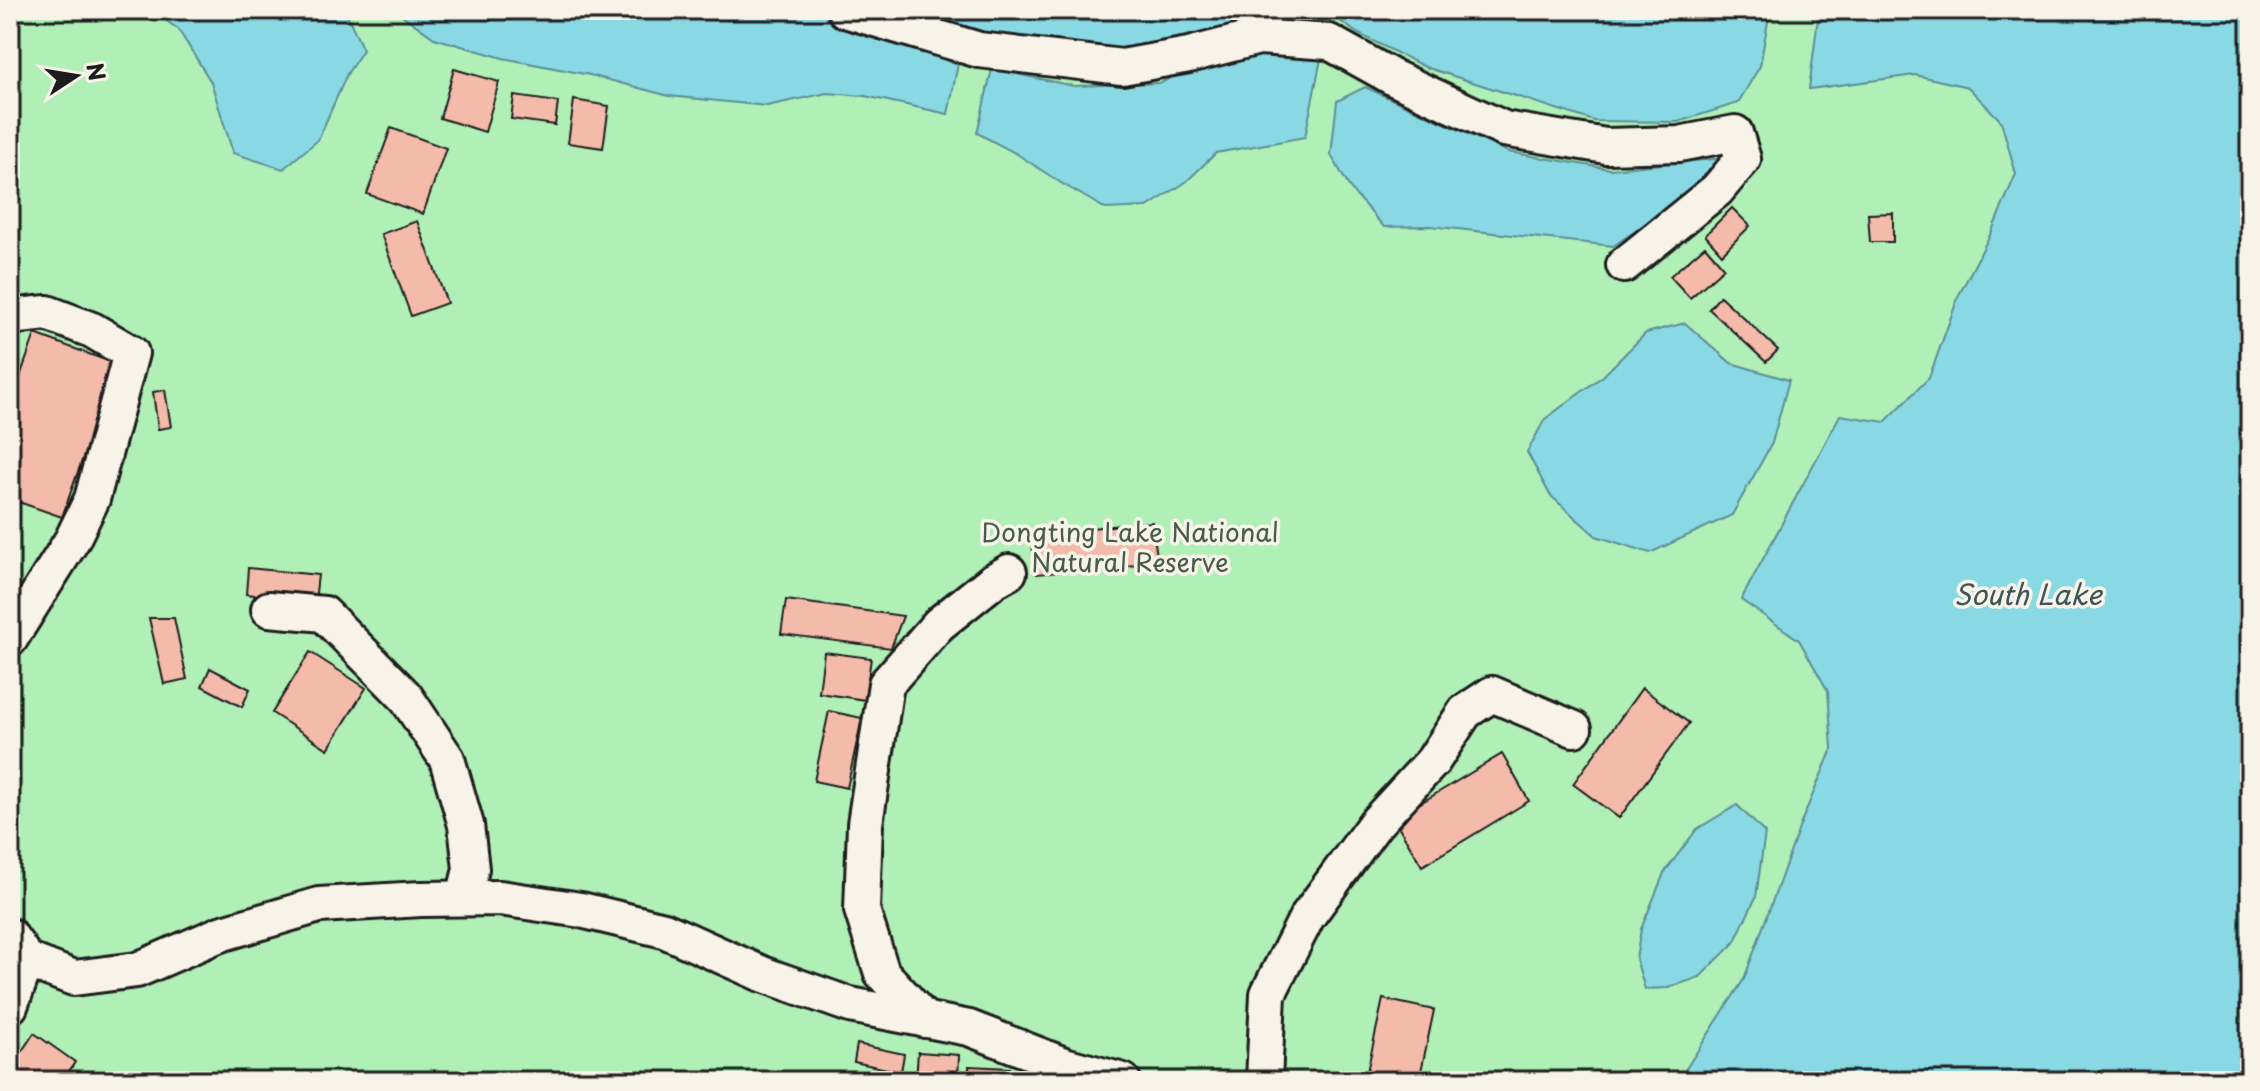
<svg xmlns="http://www.w3.org/2000/svg" width="2260" height="1091" viewBox="0 0 2260 1091" font-family="'Playpen Sans',sans-serif">
	<style>
		.green { fill: #b0f0b7; stroke: #66866a; stroke-width: 2 }
		.water { fill: #89d9e4; stroke: #5d8d94; stroke-width: 2 }
		.building { fill: #f4bbab; stroke: #1c1c1c; stroke-width: 2 }
		.lines { fill: none; stroke-linecap: round; stroke-linejoin: round }
		.street-casing { stroke: #1c1c1c; stroke-width: 40 }
		.street { stroke: #f7f3e8; stroke-width: 34 }
		.labels { text-anchor: middle; dominant-baseline: central; stroke-width: 7; stroke-linejoin: round; paint-order: stroke }
		.park-label { font-size: 26px; fill: #485c4a; stroke: #f7f3e8 }
		.water-label { font-size: 28px; font-style: italic; fill: #3d5558; stroke: #f7f3e8 }
	</style>
	<rect width="100%" height="100%" fill="#f6e8dc"/>
	<filter id="ink" filterUnits="userSpaceOnUse"><feTurbulence type="fractalNoise" baseFrequency=".0125" numOctaves="2"/><feDisplacementMap in="SourceGraphic" scale="16" xChannelSelector="R" yChannelSelector="G"/><feConvolveMatrix kernelMatrix="1 2 1 2 8 2 1 2 1" color-interpolation-filters="sRGB"/></filter>
	<g filter="url(#ink)">
		<!-- green -->
		<rect class="green" x="10" y="10" width="2240" height="1071"/>
		<!-- water -->
		<g class="water">
			<path d="M151 10H345L363 50 347 74 318 140 283 169 233 153 211 82 178 29Z"/>
			<path d="M395 10H813L960 54 948 114 865 96 827 93 767 106 669 96 590 75 503 58 434 38Z"/>
			<path d="M893 10H1302L1278 26 1130 52 975 38Z"/>
			<path d="M1325 10H1770L1760 66 1738 103 1678 122 1594 121 1425 67 1357 33Z"/>
			<path d="M1819 10H2250V1081H1678L1744 979 1802 820 1832 749 1828 691 1799 640 1741 600 1840 415 1885 422 1929 378 1959 295 1991 233 2016 174 2001 121 1968 87 1915 75 1809 89Z"/>
			<path d="M1218 53 1322 54 1305 137 1216 153 1186 182 1147 207 1106 209 1061 183 1017 154 977 133 992 69 1074 86 1161 83Z"/>
			<path d="M1365 87 1508 152 1610 169 1725 158 1687 196 1613 246 1430 226 1384 227 1351 190 1331 155 1337 101Z"/>
			<path d="M1685 323 1731 363 1789 380 1772 443 1732 515 1650 553 1596 536 1550 495 1527 452 1545 419 1603 376 1646 333Z"/>
			<path d="M1737 805 1765 833 1756 897 1734 943 1700 977 1668 988 1645 989 1636 959 1641 929 1664 873 1697 829Z"/>
		</g>
		<!-- building -->
		<g class="building">
			<path d="M454 69 499 82 485 132 440 118Z"/>
			<path d="M514 96 558 102 555 125 511 119Z"/>
			<path d="M574 100 609 106 603 148 568 143Z"/>
			<path d="M391 128 446 148 423 214 367 194Z"/>
			<path d="M1732 208 1750 226 1722 254 1705 235Z"/>
			<path d="M1893 213V242H1870L1868 214Z"/>
			<path d="M417 221 447 303 411 316 381 234Z"/>
			<path d="M1705 246 1724 268 1690 298 1670 276Z"/>
			<path d="M1720 296 1778 350 1766 362 1709 309Z"/>
			<path d="M35 334 116 364 62 517 10 499V405Z"/>
			<path d="M165 390 171 427 158 429 153 392Z"/>
			<path d="M1152 522 1158 563 1037 574 1030 534Z"/>
			<path d="M248 568 318 575 315 601 246 594Z"/>
			<path d="M786 600 903 616 891 648 781 634Z"/>
			<path d="M149 618H174L187 679 164 684Z"/>
			<path d="M310 652 366 688 328 749 272 713Z"/>
			<path d="M824 652 871 658 865 700 819 693Z"/>
			<path d="M210 668 250 689 242 707 202 686Z"/>
			<path d="M1642 688 1689 723 1619 818 1573 784Z"/>
			<path d="M829 711 862 718 847 788 814 781Z"/>
			<path d="M1502 754 1529 801 1422 866 1394 819Z"/>
			<path d="M1383 999 1434 1010 1419 1081H1365Z"/>
			<path d="M34 1033 75 1062 63 1081H10V1069Z"/>
			<path d="M857 1044 904 1054 901 1072 854 1062Z"/>
			<path d="M918 1052 959 1055 958 1081H916Z"/>
			<path d="M969 1066 1009 1068 1008 1081H969Z"/>
		</g>
		<g class="lines">
			<!-- street casing -->
			<g class="street-casing">
				<g id="street">
					<path d="M845 10 979 50 1122 67 1189 55 1259 37 1329 42 1394 78 1504 129 1606 146 1679 144 1735 133 1743 159 1717 190 1624 265"/>
					<path d="M10 317 47 313 92 330 131 353 92 499 72 540 10 639"/>
					<path d="M269 609 324 614 405 696 447 759 466 825 471 869 464 898"/>
					<path d="M10 936 27 960 74 978 137 970 220 934 319 905 421 899 500 898 581 910 664 930 762 974 850 1005 969 1028 1064 1065 1123 1081"/>
					<path d="M10 1006 27 960"/>
					<path d="M925 1020 882 973 862 910 865 824 886 684 939 624 993 581 1009 572"/>
					<path d="M1264 1081 1268 994 1307 917 1375 824 1433 761 1465 712 1492 694 1574 729"/>
				</g>
			</g>
			<!-- street -->
			<use href="#street" class="street"/>
		</g>
	</g>
	<g class="labels">
		<!-- park labels -->
		<g class="park-label">
			<text x="1130" y="531">Dongting Lake National<tspan x="1130" dy="30">Natural Reserve</tspan></text>
		</g>
		<!-- water labels -->
		<g class="water-label">
			<text x="2028" y="593">South Lake</text>
		</g>
	</g>
	<!-- margin -->
	<rect width="2260" height="1091" fill="none" stroke="#f7f3e8" stroke-width="40"/>
	<rect x="20" y="20" width="2220" height="1051" fill="none" stroke="#1c1c1c" stroke-width="3" filter="url(#ink)"/>
	<!-- north arrow -->
	<g transform="translate(76 76) rotate(78)" stroke="#f7f3e8" stroke-width="6" paint-order="stroke">
	<path d="M0-6L14 30L0 20L-14 30Z" fill="#1c1c1c"/>
	<text y="-12" font-size="22" font-weight="bold" text-anchor="middle" fill="#1c1c1c">N</text>
	</g>
</svg>
